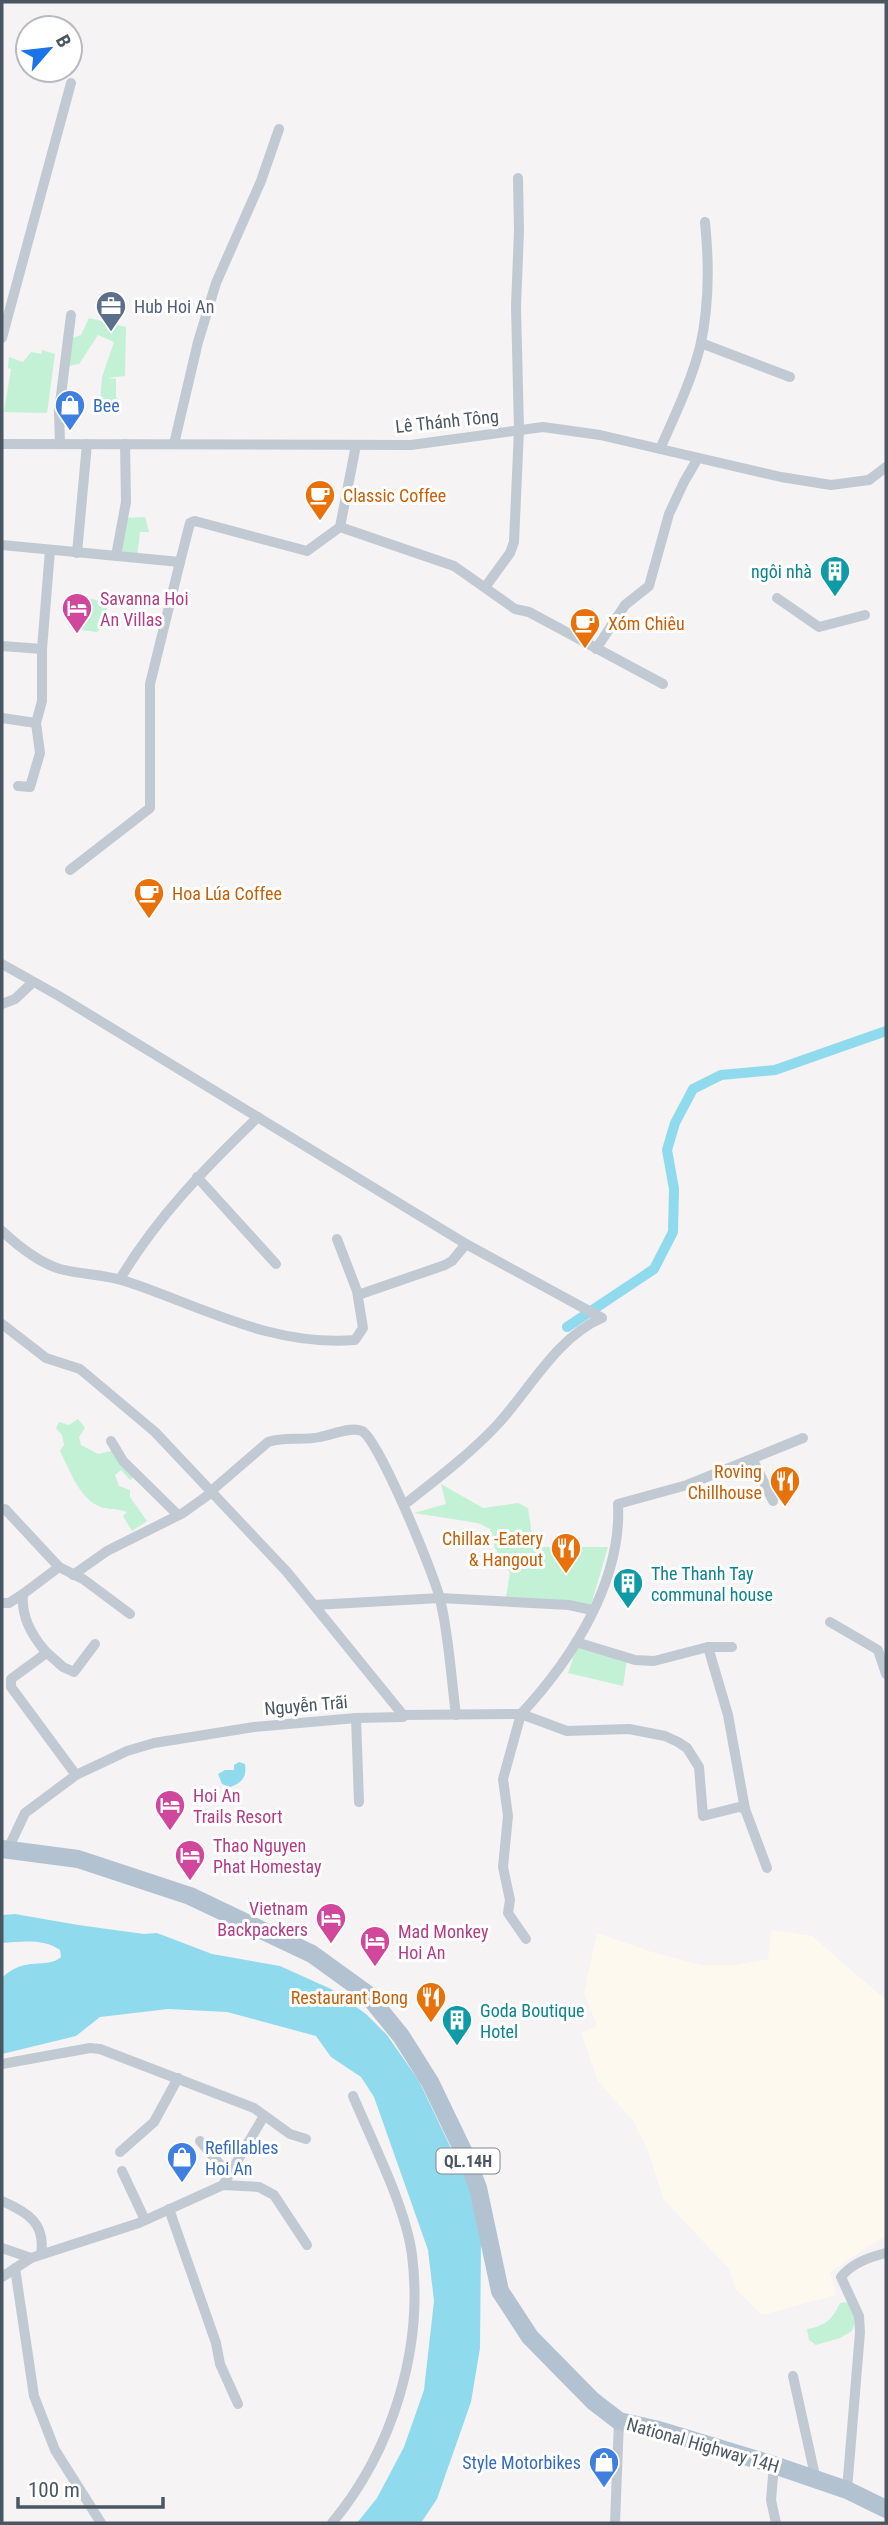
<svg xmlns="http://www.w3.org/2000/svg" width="888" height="2525" viewBox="0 0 888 2525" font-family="'Roboto Condensed',sans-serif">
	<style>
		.commercial { fill: #fdf9ef }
		.green { fill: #c3f1d5 }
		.water { fill: #90daee }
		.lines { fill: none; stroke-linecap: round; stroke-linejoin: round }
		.canal { stroke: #90daee; stroke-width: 10 }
		.street { stroke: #c1cad2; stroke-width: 10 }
		.primary { stroke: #b3c2d1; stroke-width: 18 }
		.labels { text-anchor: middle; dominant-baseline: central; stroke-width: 6; stroke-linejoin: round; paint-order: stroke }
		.shield { fill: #fff; stroke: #808990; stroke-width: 2 }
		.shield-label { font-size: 16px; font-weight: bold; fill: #4a5661 }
		.service-label { font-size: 18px; fill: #4e5e75; stroke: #fff; text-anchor: start }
		.shop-label { font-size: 18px; fill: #366cbe; stroke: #fff; text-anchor: start }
		.street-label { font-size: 18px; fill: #4a5661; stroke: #fff }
		.food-label { font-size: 18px; fill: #c56008; stroke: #fff; text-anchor: start }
		.culture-label { font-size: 18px; fill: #0d838f; stroke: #fff; text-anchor: start }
		.hotel-label { font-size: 18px; fill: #b23c85; stroke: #fff; text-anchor: start }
	</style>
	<rect width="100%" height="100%" fill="#f5f3f3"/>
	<!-- commercial -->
	<path class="commercial" d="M771 1930 812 1936 886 2000V2224L884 2236 830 2272 836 2295 762 2315 736 2290 729 2269 663 2199 649 2153 634 2122 598 2081 581 2033 597 2026 584 1993 597 1933 652 1952 701 1965H735L768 1959Z"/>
	<!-- green -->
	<g class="green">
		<path d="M89 318 126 327 125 376 107 378 116 379V397L122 404 100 405 102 377 114 342 98 335 79 364 63 367 72 338 81 335Z"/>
		<path d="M42 350 55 354 47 413 4 412 11 369 8 368 9 357 23 362 31 352 41 354Z"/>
		<path d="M145 517 149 532H140L137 558 113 556 124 518Z"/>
		<path d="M75 595 108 603 103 626 97 632 74 629Z"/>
		<path d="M78 1419 85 1428 79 1437 81 1445 98 1454 115 1450 138 1474 130 1480 121 1470 115 1475 119 1486 130 1490V1497L147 1521 132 1531 123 1516 127 1512C119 1509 112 1509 104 1508 80 1502 70 1470 60 1451L64 1445 62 1435 56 1428 59 1422 69 1425Z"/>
		<path d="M441 1484 483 1508 518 1503 528 1508 534 1547H608L590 1608 505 1603 510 1573 495 1548 490 1529 478 1523 414 1513 446 1504Z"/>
		<path d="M577 1647 627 1660 623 1686 568 1673Z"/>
		<path d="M850 2302 857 2315 852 2331 840 2338 816 2345 809 2340 807 2329C825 2326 832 2320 840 2303Z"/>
	</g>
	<!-- water -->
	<g class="water">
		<path d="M239 1762 245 1764C247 1777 242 1783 230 1787L222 1784 218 1774 225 1770H234V1765Z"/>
		<path d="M15 1914 78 1925 144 1934 157 1933 212 1954 280 1966 331 1989 366 2014 387 2035 419 2081 469 2186 481 2242 480 2348 471 2402 437 2499 421 2523H357L377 2498 404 2447 424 2390 434 2301 428 2250 374 2097 361 2077 331 2057 316 2036 227 2012 168 2009 100 2017 76 2036 2 2054V1978C25 1955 46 1970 61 1957L60 1950C43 1938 21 1942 2 1943V1915Z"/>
	</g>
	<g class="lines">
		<!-- canal -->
		<path class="canal" d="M567 1327 654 1269 673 1232 674 1189 667 1150 675 1123 693 1089 721 1075 775 1070 886 1031"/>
		<!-- street -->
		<g class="street">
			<path d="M2 338 71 83"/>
			<path d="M701 343 790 377"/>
			<path d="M2 444 411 445 543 427 600 435 781 477 831 485 869 480 886 467"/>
			<path d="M60 444 59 411 71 315"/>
			<path d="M174 444 198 342 216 283 261 181 279 129"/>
			<path d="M660 449C675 415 691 382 700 347 709 308 709 261 705 222"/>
			<path d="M340 527 356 445"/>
			<path d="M2 545 180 562 190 523 195 521 307 551 340 527 454 566 515 609 529 612 663 684"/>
			<path d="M77 553 87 444"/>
			<path d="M116 556 126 502 125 444"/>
			<path d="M486 586 510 553 514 542 519 430 516 306 519 231 518 178"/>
			<path d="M777 598 819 627 865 615"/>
			<path d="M2 646 42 649"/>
			<path d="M596 649 625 605 649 586 669 514 684 482 698 458"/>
			<path d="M2 718 36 723"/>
			<path d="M18 786 30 787 40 753 36 723 42 701V649L50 550"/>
			<path d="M70 870 150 808V684L180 562"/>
			<path d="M2 964 59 996 466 1244 602 1318C557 1337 530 1389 498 1424 470 1454 437 1479 405 1504"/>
			<path d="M2 1004 15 999 33 982"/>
			<path d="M197 1177 276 1264"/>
			<path d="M2 1231C17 1245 40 1263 60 1269 82 1275 107 1274 128 1282 203 1307 273 1347 355 1340L363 1328 357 1291 337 1239"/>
			<path d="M120 1279C157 1217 206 1167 258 1117"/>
			<path d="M358 1295 445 1265 452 1261 466 1244"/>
			<path d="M2 1324 46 1358 80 1369 155 1432 287 1572 403 1715"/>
			<path d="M111 1441 123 1461 177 1514"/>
			<path d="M753 1460 773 1501"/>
			<path d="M210 1492 268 1442C284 1436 303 1441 320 1437 332 1435 351 1426 362 1431 379 1440 434 1574 440 1599 449 1636 451 1677 456 1715"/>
			<path d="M5 1509 59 1567 83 1579 130 1614"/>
			<path d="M59 1567 23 1594C21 1616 31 1634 45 1651V1654L11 1679V1687L76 1775"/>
			<path d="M73 1575 107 1551 183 1513 211 1493"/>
			<path d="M2 1603H9L23 1594"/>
			<path d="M314 1605 440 1598 569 1605 592 1610"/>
			<path d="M830 1622 878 1650 886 1674"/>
			<path d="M576 1642 635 1660 654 1661 708 1647H732"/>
			<path d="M708 1647 728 1715 745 1809"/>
			<path d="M45 1651 63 1667 74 1672 95 1644"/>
			<path d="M356 1718 359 1802"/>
			<path d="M8 1849 25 1813 76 1775 127 1751 154 1743 254 1727 356 1718 403 1717V1715L521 1714C572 1659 622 1582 618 1504L687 1485 803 1438"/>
			<path d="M526 1939 508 1913 510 1900 503 1867 508 1816 503 1779 521 1714 567 1731 629 1729 665 1736 678 1742 687 1748 699 1767 703 1816 739 1807 745 1809 767 1868"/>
			<path d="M2 2064 90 2048 100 2049 254 2108 290 2134 306 2139"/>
			<path d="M200 2141 229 2175"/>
			<path d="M120 2152 154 2122 178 2078"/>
			<path d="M122 2171 145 2220"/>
			<path d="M223 2185 264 2116"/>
			<path d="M2 2201C27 2212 46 2223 41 2254"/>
			<path d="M169 2209 216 2343 220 2364 238 2404"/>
			<path d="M2 2248 31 2258"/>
			<path d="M15 2268 34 2396 55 2450 101 2523"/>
			<path d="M2 2277 31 2258 139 2223 223 2185 259 2187 274 2195 307 2245"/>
			<path d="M793 2376 816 2480"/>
			<path d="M774 2465 771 2500 776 2523"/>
			<path d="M847 2490 860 2332 859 2316 841 2277C852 2263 869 2257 886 2253"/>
			<path d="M332 2523C392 2451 424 2349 412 2255 406 2208 372 2141 353 2096"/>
			<path d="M615 2523 619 2421"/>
		</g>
		<!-- primary -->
		<path class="primary" d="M2 1849 78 1859 190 1896 312 1954 366 1993 401 2036 430 2082 467 2159 478 2188 500 2291 530 2337 593 2401 619 2421 659 2430 774 2465 847 2490 886 2509"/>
	</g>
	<!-- icons -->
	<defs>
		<g id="office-pin" transform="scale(1.575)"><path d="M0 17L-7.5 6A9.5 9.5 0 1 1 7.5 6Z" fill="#5c6f8a" stroke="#fff"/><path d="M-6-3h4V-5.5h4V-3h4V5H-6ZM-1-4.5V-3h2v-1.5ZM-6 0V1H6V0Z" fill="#fff"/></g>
		<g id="shop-pin" transform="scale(1.575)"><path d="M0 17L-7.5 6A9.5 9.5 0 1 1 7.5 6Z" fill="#3f7fe0" stroke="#fff"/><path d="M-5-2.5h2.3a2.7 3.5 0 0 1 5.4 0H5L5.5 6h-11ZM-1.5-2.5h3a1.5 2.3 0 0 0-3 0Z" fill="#fff"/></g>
		<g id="cafe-pin" transform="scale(1.575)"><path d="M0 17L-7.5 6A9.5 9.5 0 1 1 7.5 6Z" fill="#e8710a" stroke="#fff"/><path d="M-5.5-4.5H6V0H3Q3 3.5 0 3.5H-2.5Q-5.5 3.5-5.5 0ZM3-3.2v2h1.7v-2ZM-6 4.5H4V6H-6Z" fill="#fff"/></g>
		<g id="building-pin" transform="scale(1.575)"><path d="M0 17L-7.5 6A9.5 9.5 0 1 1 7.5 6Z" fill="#0f9aa8" stroke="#fff"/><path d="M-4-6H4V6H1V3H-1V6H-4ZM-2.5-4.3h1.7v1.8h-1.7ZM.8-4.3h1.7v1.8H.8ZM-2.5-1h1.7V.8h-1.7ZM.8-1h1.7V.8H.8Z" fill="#fff"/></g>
		<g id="hotel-pin" transform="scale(1.575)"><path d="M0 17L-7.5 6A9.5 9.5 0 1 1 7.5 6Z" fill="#d1479c" stroke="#fff"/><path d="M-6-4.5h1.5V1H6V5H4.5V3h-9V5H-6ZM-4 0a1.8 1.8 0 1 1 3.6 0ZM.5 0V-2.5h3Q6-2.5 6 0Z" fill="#fff"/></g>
		<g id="restaurant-pin" transform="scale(1.575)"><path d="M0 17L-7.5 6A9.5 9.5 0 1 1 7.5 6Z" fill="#e8710a" stroke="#fff"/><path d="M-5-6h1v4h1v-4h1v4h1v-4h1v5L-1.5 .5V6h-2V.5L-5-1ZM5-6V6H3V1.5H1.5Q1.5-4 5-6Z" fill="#fff"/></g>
	</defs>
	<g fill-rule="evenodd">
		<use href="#office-pin" x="111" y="306"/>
		<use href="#shop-pin" x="70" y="405"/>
		<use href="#cafe-pin" x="320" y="495"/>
		<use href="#building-pin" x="835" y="571"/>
		<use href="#hotel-pin" x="77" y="608"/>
		<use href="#cafe-pin" x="585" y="623"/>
		<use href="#cafe-pin" x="149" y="893"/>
		<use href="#restaurant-pin" x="785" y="1481"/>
		<use href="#restaurant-pin" x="566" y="1548"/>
		<use href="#building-pin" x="628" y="1583"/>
		<use href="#hotel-pin" x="170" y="1805"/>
		<use href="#hotel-pin" x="190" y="1855"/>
		<use href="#hotel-pin" x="331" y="1918"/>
		<use href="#hotel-pin" x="375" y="1941"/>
		<use href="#restaurant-pin" x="431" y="1997"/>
		<use href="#building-pin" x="457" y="2020"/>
		<use href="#shop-pin" x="182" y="2157"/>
		<use href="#shop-pin" x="604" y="2462"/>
	</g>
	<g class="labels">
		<!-- shield labels -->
		<rect class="shield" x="436.5" y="2148.5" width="63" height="25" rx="5"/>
		<g class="shield-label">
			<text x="468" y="2161">QL.14H</text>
		</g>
		<!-- service labels -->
		<g class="service-label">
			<text x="134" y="306">Hub Hoi An</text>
		</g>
		<!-- shop labels -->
		<g class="shop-label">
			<text x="93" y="405">Bee</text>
			<text x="205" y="2147">Refillables<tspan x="205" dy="21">Hoi An</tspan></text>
			<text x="581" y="2462" text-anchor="end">Style Motorbikes</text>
		</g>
		<!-- street labels -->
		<g class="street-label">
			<text transform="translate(447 421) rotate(-6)">Lê Thánh Tông</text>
			<text transform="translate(306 1705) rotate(-5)">Nguyễn Trãi</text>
			<text transform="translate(703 2445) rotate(16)">National Highway 14H</text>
		</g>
		<!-- food labels -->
		<g class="food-label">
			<text x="343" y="495">Classic Coffee</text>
			<text x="608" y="623">Xóm Chiêu</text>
			<text x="172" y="893">Hoa Lúa Coffee</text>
			<text x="762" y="1471" text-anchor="end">Roving<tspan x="762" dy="21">Chillhouse</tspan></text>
			<text x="543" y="1538" text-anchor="end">Chillax -Eatery<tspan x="543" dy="21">&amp; Hangout</tspan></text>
			<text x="408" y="1997" text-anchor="end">Restaurant Bong</text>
		</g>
		<!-- culture labels -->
		<g class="culture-label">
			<text x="812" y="571" text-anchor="end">ngôi nhà</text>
			<text x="651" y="1573">The Thanh Tay<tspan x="651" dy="21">communal house</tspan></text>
			<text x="480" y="2010">Goda Boutique<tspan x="480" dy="21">Hotel</tspan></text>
		</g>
		<!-- hotel labels -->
		<g class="hotel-label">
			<text x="100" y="598">Savanna Hoi<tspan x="100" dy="21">An Villas</tspan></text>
			<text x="193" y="1795">Hoi An<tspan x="193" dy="21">Trails Resort</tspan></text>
			<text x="213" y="1845">Thao Nguyen<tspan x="213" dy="21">Phat Homestay</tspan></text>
			<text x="308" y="1908" text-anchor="end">Vietnam<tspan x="308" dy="21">Backpackers</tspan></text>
			<text x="398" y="1931">Mad Monkey<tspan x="398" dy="21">Hoi An</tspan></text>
		</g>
	</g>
	<!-- border -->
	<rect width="888" height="2525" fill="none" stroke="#4a5661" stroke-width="7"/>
	<!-- north arrow -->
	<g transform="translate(49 49) rotate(62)"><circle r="33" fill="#ffffff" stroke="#b7bbc0" stroke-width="2"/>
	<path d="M0-5L12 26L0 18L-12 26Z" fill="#1a73e8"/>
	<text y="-10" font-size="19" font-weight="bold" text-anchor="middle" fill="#4a5661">B</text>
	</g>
	<!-- scale -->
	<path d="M18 2497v10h145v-10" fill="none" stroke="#4a5661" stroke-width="3.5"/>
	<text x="28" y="2497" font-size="21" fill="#4a5661" stroke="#ffffff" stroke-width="5" paint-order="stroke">100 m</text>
</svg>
